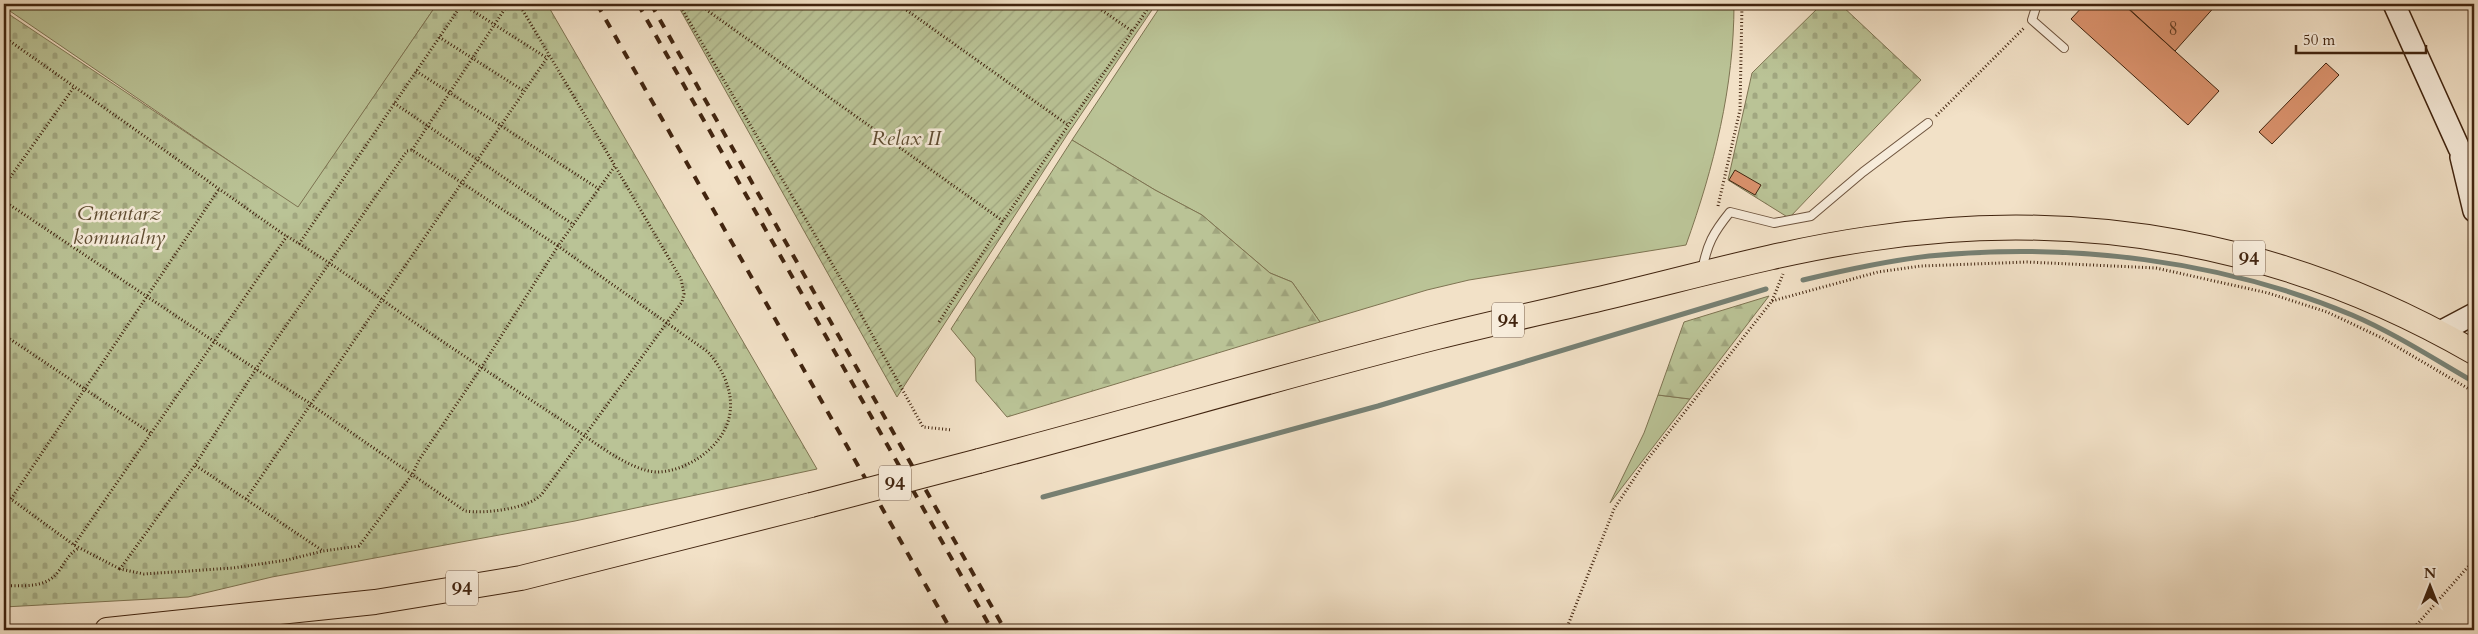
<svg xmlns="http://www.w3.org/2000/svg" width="2478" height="634" viewBox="0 0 2478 634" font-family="Cardo,serif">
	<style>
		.green { fill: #bac396; stroke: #7e7452 }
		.forest { fill: url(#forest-firs); stroke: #7e7452 }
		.cemetery { fill: url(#cemetery-stones); stroke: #7e7452 }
		.garden { fill: url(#garden-furrows); stroke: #7e7452 }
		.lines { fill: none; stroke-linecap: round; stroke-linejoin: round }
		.stream { stroke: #778073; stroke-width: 5 }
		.building { fill: #da926d; stroke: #41240f }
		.lane-casing { stroke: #6d533d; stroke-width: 10 }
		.secondary-casing { stroke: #41240f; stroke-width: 24 }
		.primary-casing { stroke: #41240f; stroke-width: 26 }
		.path { stroke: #41240f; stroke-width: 3; stroke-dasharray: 1 2.5; stroke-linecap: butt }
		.lane { stroke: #f7ecdb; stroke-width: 8 }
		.secondary { stroke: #f7ecdb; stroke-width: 21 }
		.primary { stroke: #f2e1c7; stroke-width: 24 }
		.rail { stroke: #41240f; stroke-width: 4; stroke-dasharray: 9 9; stroke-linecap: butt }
		.primary-bridge-casing { stroke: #41240f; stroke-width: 26; stroke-linecap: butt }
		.primary-bridge { stroke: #f2e1c7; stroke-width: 24 }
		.labels { text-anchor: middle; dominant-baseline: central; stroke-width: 5; stroke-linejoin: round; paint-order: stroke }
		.number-label { font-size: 19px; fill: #674026 }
		.shield { fill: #f7ecdb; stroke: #78604c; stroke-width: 1 }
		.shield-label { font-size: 20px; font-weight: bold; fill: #41240f }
		.park-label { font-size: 21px; font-style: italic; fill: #5f4c31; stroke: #f7ecdb }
	</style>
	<defs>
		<pattern id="forest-firs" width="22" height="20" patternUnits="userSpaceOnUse" patternTransform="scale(1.25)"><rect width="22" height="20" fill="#bac396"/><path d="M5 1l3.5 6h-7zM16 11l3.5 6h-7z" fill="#a1a780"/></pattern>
		<pattern id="cemetery-stones" width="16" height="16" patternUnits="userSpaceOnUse" patternTransform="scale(1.25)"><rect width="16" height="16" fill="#bac396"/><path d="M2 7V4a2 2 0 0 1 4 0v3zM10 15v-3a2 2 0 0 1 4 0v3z" fill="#a1a780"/></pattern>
		<pattern id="garden-furrows" width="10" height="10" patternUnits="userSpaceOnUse" patternTransform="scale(1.25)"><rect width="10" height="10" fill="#bac396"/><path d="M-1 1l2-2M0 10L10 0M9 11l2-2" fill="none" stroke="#a1a780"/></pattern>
	</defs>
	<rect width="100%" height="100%" fill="#f2e1c7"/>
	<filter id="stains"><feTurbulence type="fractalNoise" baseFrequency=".004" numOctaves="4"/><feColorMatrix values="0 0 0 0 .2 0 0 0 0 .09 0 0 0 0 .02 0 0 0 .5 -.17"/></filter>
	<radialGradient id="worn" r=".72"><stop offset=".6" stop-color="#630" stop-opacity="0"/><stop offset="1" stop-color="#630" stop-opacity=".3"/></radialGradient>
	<!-- green -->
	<g class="green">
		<path d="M4 4H437L298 208 4 7Z"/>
		<path d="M1162 4H1734C1734 87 1714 167 1686 245L1469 280 1427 290 1320 322 1292 282 1270 273 1202 215 1155 190 1072 140Z"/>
		<path d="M1658 395 1690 399 1610 503 1644 433Z"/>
	</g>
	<!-- forest -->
	<g class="forest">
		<path d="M1072 140 1155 190 1202 215 1270 273 1292 282 1320 322 1007 417 976 381 975 358 951 329Z"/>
		<path d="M1769 296 1690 399 1658 395 1684 322Z"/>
	</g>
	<!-- cemetery -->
	<g class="cemetery">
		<path d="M437 4H547L817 469 575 521 272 577 188 597 4 607V11L298 207Z"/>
		<path d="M1822 4H1840L1921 80 1789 218 1728 180 1752 73Z"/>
	</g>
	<!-- garden -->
	<path class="garden" d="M677 4H1156L1067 135 897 397Z"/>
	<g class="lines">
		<!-- stream -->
		<g class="stream">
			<path d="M1803 280C1845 270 1886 261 1929 256 2070 242 2221 260 2352 315 2394 333 2434 359 2474 382"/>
			<path d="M1043 497 1378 406 1766 289"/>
		</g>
	</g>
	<!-- building -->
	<g class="building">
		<path d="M2085 4H2123L2219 91 2188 125 2071 19Z"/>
		<path d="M2128 4H2217L2175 51 2126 6Z"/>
		<path d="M2326 63 2339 75 2272 144 2259 132Z"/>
		<path d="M1735 170 1761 185 1755 195 1729 180Z"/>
	</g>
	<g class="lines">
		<!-- lane casing -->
		<g class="lane-casing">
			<g id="lane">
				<path d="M2037 4 2032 20 2064 48"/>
				<path d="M1702 271C1707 244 1713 233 1730 212L1774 223 1811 216 1863 172 1928 123"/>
			</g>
		</g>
		<!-- secondary casing -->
		<g class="secondary-casing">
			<g id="secondary">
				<path d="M2394 4 2459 148 2474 172"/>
				<path d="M2461 157 2474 211"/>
				<path d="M2440 332 2474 314"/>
			</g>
		</g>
		<!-- primary casing -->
		<g class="primary-casing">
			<g id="primary">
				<path d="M979 461C1132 421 1283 376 1437 337 1489 324 1543 312 1595 300 1685 279 1778 252 1868 239 2082 206 2287 244 2474 352"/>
				<path d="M107 630 375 602 521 578 811 505"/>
			</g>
		</g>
		<!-- path -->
		<g class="path">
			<path d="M462 4 547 58"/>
			<path d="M519 4 615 166"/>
			<path d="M679 4 848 291 923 427 952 430"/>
			<path d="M701 4 708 11 1003 221 1151 4"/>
			<path d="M898 4 1068 125"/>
			<path d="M1093 4 1132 31"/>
			<path d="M4 37 283 234C326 259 367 289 408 318 459 353 511 387 563 421 587 436 629 472 658 472 688 471 722 447 729 418 735 394 723 369 708 352L558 246 481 368 419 460 412 475 359 546 323 551 287 560 233 568 144 574 120 569 195 465 323 551"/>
			<path d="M439 37 524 91"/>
			<path d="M416 71 599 189"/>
			<path d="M394 103 574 225"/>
			<path d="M1936 116 2025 27"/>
			<path d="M412 150 508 4"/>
			<path d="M4 186 74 87"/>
			<path d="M4 201 254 368 256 369 308 402 310 404 465 511C485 514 528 509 542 494L682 302 684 294 681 279 615 166 558 246 412 150 407 151 256 369 195 465"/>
			<path d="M1718 206 1740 110 1742 4"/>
			<path d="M299 244 462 4"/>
			<path d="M1772 301 1878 272 1921 266 2027 262 2156 268 2268 293 2327 312 2382 338 2474 392"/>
			<path d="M939 322 1003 221"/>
			<path d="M4 335 152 434"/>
			<path d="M4 494 74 545 120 569"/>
			<path d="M11 499 219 189"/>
			<path d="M246 499 549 55"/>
			<path d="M74 545 287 236"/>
			<path d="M4 586C24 585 45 589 58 572 65 563 68 554 79 548"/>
			<path d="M1566 630 1614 509 1643 465 1772 301 1783 274"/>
			<path d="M2412 630 2474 560"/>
		</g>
		<!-- lane -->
		<use href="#lane" class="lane"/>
		<!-- secondary -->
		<use href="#secondary" class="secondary"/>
		<!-- primary -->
		<use href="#primary" class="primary"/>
		<!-- rail -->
		<g class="rail">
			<path d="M597 4 951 630"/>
			<path d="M638 4 992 630"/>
			<path d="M651 4 1005 630"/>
		</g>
		<!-- primary-bridge casing -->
		<g class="primary-bridge-casing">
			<path id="primary-bridge" d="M811 505 979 461"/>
		</g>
		<!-- primary-bridge -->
		<use href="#primary-bridge" class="primary-bridge"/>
	</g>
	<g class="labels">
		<!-- number labels -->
		<g class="number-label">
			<text x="2173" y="29">8</text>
		</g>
		<!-- shield labels -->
		<g class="shield">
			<rect x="2233" y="240.5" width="32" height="35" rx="4"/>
			<rect x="1492" y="302.5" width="32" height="35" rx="4"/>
			<rect x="879" y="465.5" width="32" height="35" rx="4"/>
			<rect x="446" y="570.5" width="32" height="35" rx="4"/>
		</g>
		<g class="shield-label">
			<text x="2249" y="258">94</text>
			<text x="1508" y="320">94</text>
			<text x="895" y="483">94</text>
			<text x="462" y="588">94</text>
		</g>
		<!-- park labels -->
		<g class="park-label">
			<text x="906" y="138">Relax II</text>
			<text x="119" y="213">Cmentarz<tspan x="119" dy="24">komunalny</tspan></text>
		</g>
	</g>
	<!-- margin -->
	<rect width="2478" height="634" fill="none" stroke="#f2e1c7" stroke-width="20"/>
	<rect x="5" y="5" width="2468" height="624" fill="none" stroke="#41240f" stroke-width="2.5"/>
	<rect x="10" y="10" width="2458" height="614" fill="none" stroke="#41240f"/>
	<!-- north arrow -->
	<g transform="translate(2430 586)" stroke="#f7ecdb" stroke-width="4" paint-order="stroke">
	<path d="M0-4L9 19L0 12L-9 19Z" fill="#41240f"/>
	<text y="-8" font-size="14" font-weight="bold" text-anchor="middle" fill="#41240f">N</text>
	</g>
	<!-- scale -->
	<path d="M2296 45v8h130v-8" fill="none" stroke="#41240f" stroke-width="2.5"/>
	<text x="2303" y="45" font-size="15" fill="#41240f" stroke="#f7ecdb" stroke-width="4" paint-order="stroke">50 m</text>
	<rect width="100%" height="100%" filter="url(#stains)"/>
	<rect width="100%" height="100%" fill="url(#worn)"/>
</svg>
